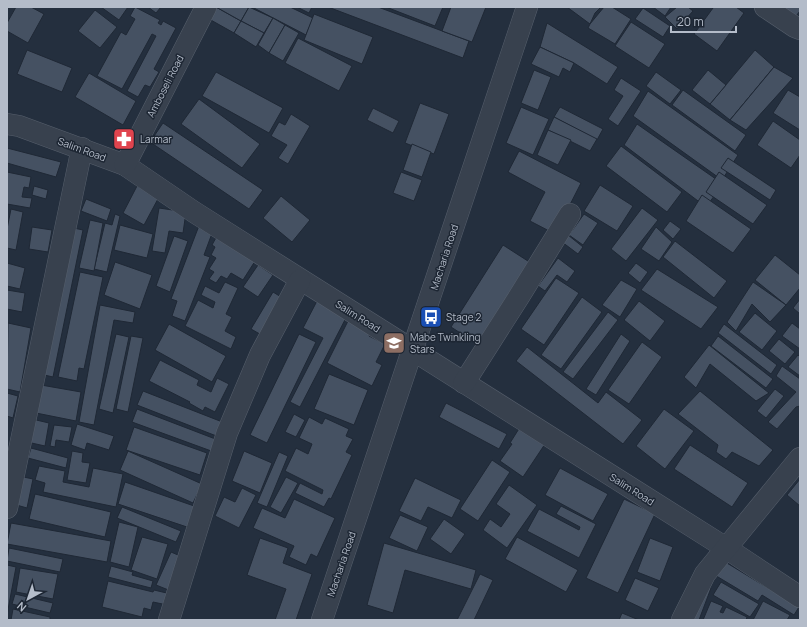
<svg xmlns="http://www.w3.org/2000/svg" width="807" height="627" viewBox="0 0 807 627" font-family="Manrope,sans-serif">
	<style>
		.building { fill: #455162; stroke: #1f2835 }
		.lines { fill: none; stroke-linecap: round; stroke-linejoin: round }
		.minor-casing { stroke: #565f6c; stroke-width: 22 }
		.minor { stroke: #38414e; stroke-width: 21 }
		.labels { text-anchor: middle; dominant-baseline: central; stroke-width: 3; stroke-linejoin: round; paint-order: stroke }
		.street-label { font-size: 10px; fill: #b4bcc9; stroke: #1d2633 }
		.poi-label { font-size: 10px; fill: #b4bcc9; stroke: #1d2633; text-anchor: start }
	</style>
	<rect width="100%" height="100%" fill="#242f3e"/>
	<!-- building -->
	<g class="building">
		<path d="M16 7H31L44 14 28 43 7 31V23Z"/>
		<path d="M101 7H128L119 20Z"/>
		<path d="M135 7 160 20 158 23 161 25 163 21 176 28 154 69 159 72 150 87 145 85 138 97 127 91 156 36 152 34 122 89 97 76 121 32 126 35 135 19 130 16Z"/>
		<path d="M148 7H161L156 13Z"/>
		<path d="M216 7 241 21 234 33 209 19Z"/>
		<path d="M216 7H249L241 21Z"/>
		<path d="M249 7 273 18 264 33 241 21Z"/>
		<path d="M252 7H290L313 18 306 35Z"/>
		<path d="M297 7H312L309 13Z"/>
		<path d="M328 7H378L469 41 463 58Z"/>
		<path d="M386 7H443L435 26Z"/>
		<path d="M451 7H486L472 42 442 31Z"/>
		<path d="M567 7H601L595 13 590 24Z"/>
		<path d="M604 7H612L631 19 615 44 588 28 590 24Z"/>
		<path d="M653 7H671L665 16Z"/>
		<path d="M677 7H688L693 11 677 29 665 17Z"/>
		<path d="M712 7H736L744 13 717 51 694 34 713 8Z"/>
		<path d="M778 7H800V11L796 16H800V20Z"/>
		<path d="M643 8 670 26 663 37 635 19Z"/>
		<path d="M95 10 117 27 100 48 78 31Z"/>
		<path d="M314 14 373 37 362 64 304 40Z"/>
		<path d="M273 18 285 25 269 53 258 45Z"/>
		<path d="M241 21 264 33 256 47 234 33Z"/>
		<path d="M631 22 665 44 649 68 615 46Z"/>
		<path d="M547 23 618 67 607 84 574 63 540 47Z"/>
		<path d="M285 25 299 33 283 61 269 53Z"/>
		<path d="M298 38 352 66 339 91 285 63Z"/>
		<path d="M540 47 574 63 570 72 563 68 559 77 531 64Z"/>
		<path d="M27 50 72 68 62 92 17 74Z"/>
		<path d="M755 50 774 67 730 120 710 104Z"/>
		<path d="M774 67 793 78 746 130 730 120Z"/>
		<path d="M534 70 551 77 538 110 521 103Z"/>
		<path d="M708 70 726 85 710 104 692 90Z"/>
		<path d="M216 72 283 108 269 133 202 96Z"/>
		<path d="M656 72 681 90 670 104 646 86Z"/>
		<path d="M89 73 136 101 123 125 75 97Z"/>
		<path d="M621 78 641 91 618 126 608 119 623 96 614 90Z"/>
		<path d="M683 90 746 135 735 151 672 105Z"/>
		<path d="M788 90 800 97V130L773 113Z"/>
		<path d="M648 91 738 155 722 180 633 116Z"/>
		<path d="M199 99 260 144 242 168 181 124Z"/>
		<path d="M420 103 449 114 434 154 405 143Z"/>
		<path d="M521 107 549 119 533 155 506 143Z"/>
		<path d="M560 107 603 129 597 140 554 117Z"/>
		<path d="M373 108 399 121 393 133 367 120Z"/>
		<path d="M291 114 310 126 288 164 278 158 287 145 271 136 279 122 285 125Z"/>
		<path d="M554 117 597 139 590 151 548 130Z"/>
		<path d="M773 121 800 140V155L791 168 757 145Z"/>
		<path d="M163 123 263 190 249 209 150 142Z"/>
		<path d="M637 124 723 184 706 207 624 145Z"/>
		<path d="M548 130 571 140 558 165 537 155Z"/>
		<path d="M412 144 431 152 422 177 403 170Z"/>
		<path d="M621 146 682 192 667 212 606 166Z"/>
		<path d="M7 148 61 162 56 177 7 163Z"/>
		<path d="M519 151 581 183 555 234 530 221 545 192 508 172Z"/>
		<path d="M728 158 776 190 770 200 721 168Z"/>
		<path d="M7 172 31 177 29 188 24 187 22 197 32 198 30 208 7 204Z"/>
		<path d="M401 172 422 180 414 201 393 193Z"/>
		<path d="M719 172 767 205 753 224 706 192Z"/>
		<path d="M600 185 633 206 617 231 584 211Z"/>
		<path d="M34 186 48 190 46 199 32 195Z"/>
		<path d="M137 186 159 197 144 225 123 213Z"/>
		<path d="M702 195 751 229 733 253 686 221Z"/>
		<path d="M281 196 310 220 292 242 263 218Z"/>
		<path d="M86 199 111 209 107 221 81 211Z"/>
		<path d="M159 208 186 212 183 233 169 231 165 253 152 251Z"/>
		<path d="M642 208 658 220 626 261 611 249Z"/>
		<path d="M11 209 23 212 16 250 7 248V229Z"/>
		<path d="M115 214 120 216 107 272 94 269 105 223 112 225Z"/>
		<path d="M584 214 598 223 583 245 569 235Z"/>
		<path d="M90 220 103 223 94 271 79 268Z"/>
		<path d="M670 221 681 229 673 239 663 230Z"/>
		<path d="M200 223 214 228 204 255 210 257 185 321 172 316 177 301 171 299Z"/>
		<path d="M120 225 153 234 147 258 114 250Z"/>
		<path d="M32 227 52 230 48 252 29 249Z"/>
		<path d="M69 227 83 230 53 377 40 374Z"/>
		<path d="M656 227 672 242 659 261 641 249Z"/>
		<path d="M218 234 257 258 243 280 231 273 227 279 221 276 216 283 209 279 214 272 209 269 216 258 211 255 215 247 212 245Z"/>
		<path d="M568 235 583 247 578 254 562 242Z"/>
		<path d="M174 236 188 241 170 292 156 286Z"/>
		<path d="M675 241 727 281 714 298 663 257Z"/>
		<path d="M503 245 531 263 479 345 451 327Z"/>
		<path d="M775 255 800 275V288L786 305 755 280Z"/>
		<path d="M558 258 575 271 567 282 557 275 545 291 538 286Z"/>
		<path d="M115 262 152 275 140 309 104 295Z"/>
		<path d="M7 263 25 268 20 289 7 286Z"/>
		<path d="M636 263 648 272 640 283 628 273Z"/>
		<path d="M258 265 273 275 258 297 243 287Z"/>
		<path d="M657 269 718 307 701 329 641 290Z"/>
		<path d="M80 272 103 277 84 369 79 368 77 381 58 377Z"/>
		<path d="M556 278 579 293 544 345 521 329Z"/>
		<path d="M621 280 637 289 620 317 602 305Z"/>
		<path d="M225 282 238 288 226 314 232 317 225 331 236 337 231 349 185 326 198 300 213 308 215 302 201 295 205 286 219 293Z"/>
		<path d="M753 282 786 305 770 322 752 304 736 331 727 322Z"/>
		<path d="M7 290 25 293 22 312 7 309Z"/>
		<path d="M273 292 286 300 265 337 251 329Z"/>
		<path d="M582 297 602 312 561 369 541 355Z"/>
		<path d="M318 299 348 314 300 407 290 402 323 338 303 328Z"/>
		<path d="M800 299V314L793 308Z"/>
		<path d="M639 301 665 321 650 341 624 320Z"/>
		<path d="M100 305 135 312 133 323 114 320 94 425 79 422Z"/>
		<path d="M608 312 618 320 573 379 563 372Z"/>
		<path d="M755 313 777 331 762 350 739 332Z"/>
		<path d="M350 317 372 329 369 336 385 344 376 362 382 365 372 386 327 363Z"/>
		<path d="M8 323 31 328 20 392 7 389Z"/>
		<path d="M792 323 800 329V349L782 336Z"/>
		<path d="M169 324 226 356 212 382 155 350Z"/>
		<path d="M724 324 777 365 771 374 718 333Z"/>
		<path d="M116 334 129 337 113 413 99 409Z"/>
		<path d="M299 334 316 342 267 443 250 435Z"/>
		<path d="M621 334 630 341 596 395 586 389Z"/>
		<path d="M131 336 143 338 128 412 116 409Z"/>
		<path d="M718 336 773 379 766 388 711 346Z"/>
		<path d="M779 339 795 352 785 364 769 351Z"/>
		<path d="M642 342 662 357 629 404 608 390Z"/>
		<path d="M709 345 769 393 756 401 710 364 696 388 684 377Z"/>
		<path d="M527 347 598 403 606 392 642 420 623 444 516 361Z"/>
		<path d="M798 355 800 357V376L788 367Z"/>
		<path d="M160 360 199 380 197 385 211 392 217 378 229 384 215 412 205 407 203 411 189 403 190 402 149 381Z"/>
		<path d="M782 366 800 379V406L796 407 777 429 768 422 796 392 776 376Z"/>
		<path d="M329 374 368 390 354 425 314 409Z"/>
		<path d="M41 385 81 392 76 421 36 413Z"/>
		<path d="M775 389 784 396 766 418 757 411Z"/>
		<path d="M143 391 225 423 219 437 137 405Z"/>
		<path d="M700 391 773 450 759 466 732 452 726 459 716 452 718 445 678 414Z"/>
		<path d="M7 393 18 396 13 418 7 416Z"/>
		<path d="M446 403 507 434 499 449 439 417Z"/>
		<path d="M137 409 218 440 214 452 132 422Z"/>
		<path d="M664 409 694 431 665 469 636 446Z"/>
		<path d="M294 414 305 420 296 437 285 432Z"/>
		<path d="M309 417 322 424 325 418 349 429 346 436 353 439 346 452 352 455 331 499 329 498 324 507 295 493 300 483 322 494 323 490 285 471 296 448 308 454 312 444 299 438Z"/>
		<path d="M32 419 49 423 45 446 27 442Z"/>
		<path d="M77 424 114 436 109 450 87 443 85 450 71 445Z"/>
		<path d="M54 425 72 427 69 442 56 440 55 447 50 446Z"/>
		<path d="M134 427 207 453 200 475 126 450Z"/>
		<path d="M520 427 545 444 523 477 500 461 512 444 510 443Z"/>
		<path d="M690 445 748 483 732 507 674 469Z"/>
		<path d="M31 448 68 458 66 468 28 458Z"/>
		<path d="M72 451 83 453 82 462 90 463 86 483 67 480Z"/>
		<path d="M128 451 202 484 193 503 120 470Z"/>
		<path d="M244 451 272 463 260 493 232 481Z"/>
		<path d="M279 452 288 456 267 507 257 503Z"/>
		<path d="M492 460 510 472 478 521 460 509Z"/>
		<path d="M39 466 65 471 63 482 89 487 93 468 123 474 116 507 43 492 45 483 35 480Z"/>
		<path d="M560 468 608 494 593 521 545 495Z"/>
		<path d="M19 476 33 479 27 508 13 504Z"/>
		<path d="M286 477 298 483 281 513 270 507Z"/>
		<path d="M415 478 461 500 452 518 428 507 421 521 399 511Z"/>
		<path d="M800 479V506L787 495Z"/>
		<path d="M125 482 197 507 190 528 118 504Z"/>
		<path d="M509 485 537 505 507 548 483 530 490 519 501 527 510 514 496 504Z"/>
		<path d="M242 488 256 495 239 528 215 516 224 497 235 502Z"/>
		<path d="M35 494 111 512 105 537 29 519Z"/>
		<path d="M294 499 335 518 317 557 311 554 306 565 289 557 294 546 253 528 262 508 285 518Z"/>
		<path d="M624 499 655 514 618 593 586 578Z"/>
		<path d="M561 506 596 524 579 558 527 531 539 509 579 530 580 527 556 514Z"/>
		<path d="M122 507 181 531 176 542 117 518Z"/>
		<path d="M400 515 428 527 417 551 389 538Z"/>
		<path d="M444 519 465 534 451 554 430 539Z"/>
		<path d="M119 522 138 527 129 567 110 562Z"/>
		<path d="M11 523 111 541 107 562 7 544Z"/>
		<path d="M142 537 168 544 157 579 131 570Z"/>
		<path d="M517 537 578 570 566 592 505 559Z"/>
		<path d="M260 538 288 548 283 563 312 574 296 620H275L286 589 247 575Z"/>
		<path d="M650 538 673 547 660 581 637 572Z"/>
		<path d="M384 543 476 570 471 589 405 570 393 613 367 605Z"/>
		<path d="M9 548 63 559 60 572 7 561Z"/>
		<path d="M171 552 185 558 171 591 156 585Z"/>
		<path d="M722 560 799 607 794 615 762 595 758 601 713 574Z"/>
		<path d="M7 565 16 567 7 615Z"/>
		<path d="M111 566 133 572 132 575 153 581 151 588 108 577Z"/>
		<path d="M20 568 58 574 53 599 16 592Z"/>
		<path d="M480 574 493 580 474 620H457Z"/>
		<path d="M635 578 659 588 648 611 625 600Z"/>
		<path d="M108 581 153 592 154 590 175 595 172 606 153 602 151 610 144 608 142 617 102 607Z"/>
		<path d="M721 582 759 604 750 617 713 595Z"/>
		<path d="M701 584 711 588 699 620H686Z"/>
		<path d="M15 594 53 603 50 613 12 604Z"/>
		<path d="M711 601 723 606 720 612 723 613 726 607 747 617 746 620H703Z"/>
		<path d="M763 601 790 615 787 620H753Z"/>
		<path d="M13 609 50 617V620H11Z"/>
		<path d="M622 613 639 620H619Z"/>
	</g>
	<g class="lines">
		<!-- minor casing -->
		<g class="minor-casing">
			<g id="minor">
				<path d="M765 7 795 27 800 29"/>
				<path d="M7 124 19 126 125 165 194 212 726 548 800 597"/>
				<path d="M125 165 206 7"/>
				<path d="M464 383 520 295 570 214"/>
				<path d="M7 508 82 148"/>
				<path d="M169 620 227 433 260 355 300 280"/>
				<path d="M322 620 527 7"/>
				<path d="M682 620 705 574 800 458"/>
			</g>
		</g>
		<!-- minor -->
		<use href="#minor" class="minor"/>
	</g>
	<!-- icons -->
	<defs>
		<g id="pharmacy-square" transform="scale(1.15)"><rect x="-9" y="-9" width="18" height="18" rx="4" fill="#e0444e" stroke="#1d2633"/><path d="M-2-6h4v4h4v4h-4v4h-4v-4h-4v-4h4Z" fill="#fff"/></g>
		<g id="bus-square" transform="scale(1.15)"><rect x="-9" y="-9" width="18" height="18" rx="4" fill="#1a4fb4" stroke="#1d2633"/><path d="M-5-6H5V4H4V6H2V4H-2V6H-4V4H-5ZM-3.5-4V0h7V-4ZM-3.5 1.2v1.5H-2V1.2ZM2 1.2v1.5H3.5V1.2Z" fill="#fff"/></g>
		<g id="school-square" transform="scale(1.15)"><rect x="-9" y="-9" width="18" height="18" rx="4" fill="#8d6e63" stroke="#1d2633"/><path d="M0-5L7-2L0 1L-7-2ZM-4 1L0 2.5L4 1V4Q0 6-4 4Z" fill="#fff"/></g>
	</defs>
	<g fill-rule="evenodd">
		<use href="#pharmacy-square" x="124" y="139"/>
		<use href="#bus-square" x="431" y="317"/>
		<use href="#school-square" x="394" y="343"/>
	</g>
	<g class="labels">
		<!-- street labels -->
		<g class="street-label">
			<text transform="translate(165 86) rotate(-63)">Amboseli Road</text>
			<text transform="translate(82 149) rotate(20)">Salim Road</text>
			<text transform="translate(444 257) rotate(-72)">Macharia Road</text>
			<text transform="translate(358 316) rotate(32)">Salim Road</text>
			<text transform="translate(632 489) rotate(32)">Salim Road</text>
			<text transform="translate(341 564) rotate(-71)">Macharia Road</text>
		</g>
		<!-- poi labels -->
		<g class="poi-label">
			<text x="140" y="139">Larmar</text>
			<text x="446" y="317">Stage 2</text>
			<text x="410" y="337">Mabe Twinkling<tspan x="410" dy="12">Stars</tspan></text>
		</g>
	</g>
	<!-- border -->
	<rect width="807" height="627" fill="none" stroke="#b4bcc9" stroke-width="16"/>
	<!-- north arrow -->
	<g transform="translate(28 599) rotate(220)" stroke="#1d2633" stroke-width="3" paint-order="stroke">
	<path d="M0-3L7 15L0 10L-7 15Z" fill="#b4bcc9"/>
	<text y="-6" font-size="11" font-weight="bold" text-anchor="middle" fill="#b4bcc9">N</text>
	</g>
	<!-- scale -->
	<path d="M671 26v6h65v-6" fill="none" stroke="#b4bcc9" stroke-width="2"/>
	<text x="677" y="26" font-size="12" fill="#b4bcc9" stroke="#1d2633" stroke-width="3" paint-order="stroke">20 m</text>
</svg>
